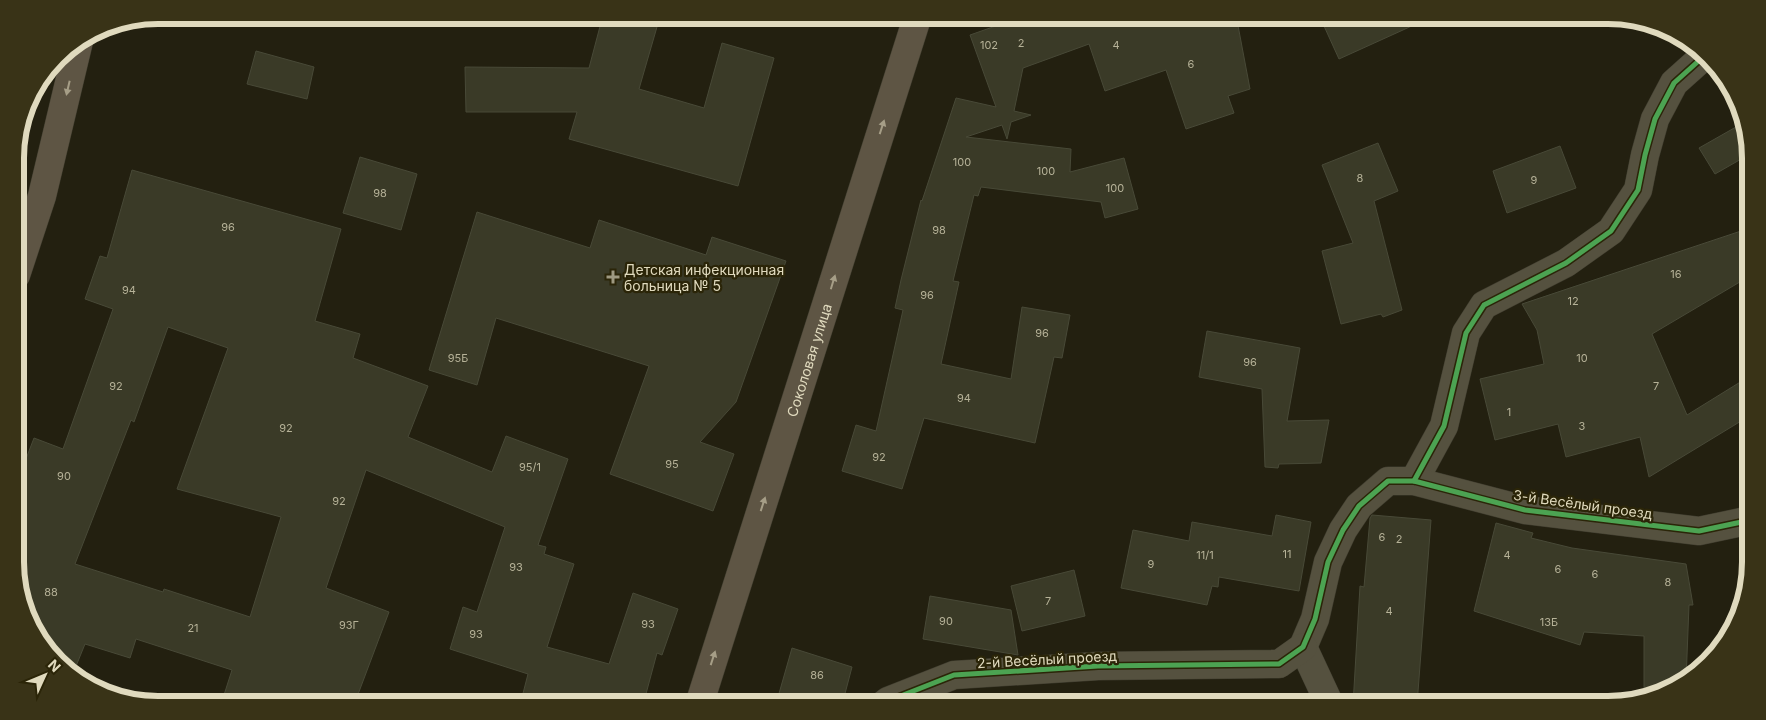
<svg xmlns="http://www.w3.org/2000/svg" width="1766" height="720" viewBox="0 0 1766 720" font-family="Inter,sans-serif">
	<style>
		.building { fill: #3a3a27; stroke: #484937; fill-rule: evenodd }
		.lines { fill: none; stroke-linecap: round; stroke-linejoin: round }
		.street-casing { stroke: #3f3c2e; stroke-width: 29 }
		.primary-casing { stroke: #3f3c2e; stroke-width: 29 }
		.street { stroke: #55513f; stroke-width: 28 }
		.primary { stroke: #5e5544; stroke-width: 28 }
		.cycleway-casing { stroke: #2b2508; stroke-width: 8 }
		.cycleway { stroke: #4ca352; stroke-width: 5 }
		.oneway { fill: #a69e87 }
		.poi-dot { fill: #9e9981; stroke: #2b2508; stroke-width: 2 }
		.labels { text-anchor: middle; dominant-baseline: central; stroke-width: 4.5; stroke-linejoin: round; paint-order: stroke }
		.number-label { font-size: 11px; fill: #b6b298 }
		.poi-label { font-size: 14px; fill: #e0dabe; stroke: #2b2508; text-anchor: start }
		.street-label { font-size: 14px; fill: #e0dabe; stroke: #2b2508 }
		.rim { fill: none; stroke: #e0dabe; stroke-width: 6 }
	</style>
	<rect width="100%" height="100%" fill="#232010"/>
	<!-- building -->
	<g class="building">
		<path d="M603 15H642L659 20 639 89 704 108 722 43 774 58 738 186 569 139 577 112H466L465 67 589 68Z"/>
		<path d="M1027 15H1236L1250 89 1228 96 1234 113 1186 129 1166 70 1105 91 1089 44 1023 68 1014 111 1031 115 1011 122 1007 139 1002 125 966 137 1071 149 1070 172 1124 158 1138 209 1105 218 1101 202 981 187 978 196 974 195 953 281 959 282 941 364 1011 379 1022 307 1070 315 1062 358 1054 357 1035 443 924 418 902 489 842 471 856 425 876 431 903 310 895 308 901 280 921 200 922 201 956 98 996 107 970 35Z"/>
		<path d="M1319 15H1436L1339 59Z"/>
		<path d="M256 51 314 67 307 99 247 84Z"/>
		<path d="M1743 123 1750 139V154L1715 174 1699 148Z"/>
		<path d="M1378 143 1398 191 1374 201 1402 310 1383 317 1381 314 1341 324 1322 251 1353 243 1322 165Z"/>
		<path d="M1560 146 1576 188 1507 213 1493 171Z"/>
		<path d="M360 157 417 174 401 230 343 213Z"/>
		<path d="M132 170 341 229 315 321 360 334 353 358 428 386 408 437 492 472 506 436 568 459 538 545 546 547 544 554 574 564 547 647 609 664 633 593 678 609 662 655 657 653 643 705H520L528 674 450 649 463 607 477 612 505 527 366 470 326 588 389 612 354 705H244L223 698 232 670 136 639 130 658 85 644 74 671 45 649 16 581V485L34 438 63 449 113 309 85 299 100 256 107 258ZM168 327 228 348 177 489 281 517 250 617 164 589 163 592 75 564 131 420 134 422Z"/>
		<path d="M477 212 590 248 599 220 706 255 712 237 786 261 736 402 700 442 734 454 713 511 610 474 649 366 496 318 477 385 429 370Z"/>
		<path d="M1750 228V276L1652 334 1687 415 1750 376 1751 415 1649 477 1640 437 1566 457 1558 424 1495 440 1480 379 1544 364 1537 330 1522 304Z"/>
		<path d="M1207 331 1300 348 1287 421 1329 420 1321 463 1279 464 1278 468 1265 467 1262 389 1199 377Z"/>
		<path d="M1276 515 1311 522 1299 591 1219 577 1218 587 1212 586 1207 605 1121 588 1133 530 1189 541 1192 522 1272 536Z"/>
		<path d="M1372 515 1431 520 1417 705H1353L1360 586 1364 587 1370 518Z"/>
		<path d="M1496 523 1533 533 1531 538 1572 548 1686 564 1693 605H1689L1686 681 1644 695V636L1584 632 1580 645 1474 611Z"/>
		<path d="M1074 570 1085 616 1022 631 1011 586Z"/>
		<path d="M930 596 1011 610 1018 655 923 639Z"/>
		<path d="M792 648 852 667 842 705H805L778 697Z"/>
	</g>
	<g class="lines">
		<!-- street casing -->
		<g class="street-casing">
			<g id="street">
				<path d="M1414 481 1444 426 1466 333 1484 305 1566 263 1611 231 1638 190 1645 155 1655 119 1674 83 1703 57"/>
				<path d="M1303 647 1315 619 1328 562 1343 530 1359 506 1388 481H1414L1525 510 1699 531 1751 520"/>
				<path d="M1303 647 1330 705"/>
				<path d="M883 705 888 701 954 675 1098 666 1279 664 1303 647"/>
			</g>
		</g>
		<!-- primary casing -->
		<g class="primary-casing">
			<g id="primary">
				<path d="M16 275 42 196 79 41"/>
				<path id="s1" d="M699 705 918 15"/>
			</g>
		</g>
		<!-- street -->
		<use href="#street" class="street"/>
		<!-- primary -->
		<use href="#primary" class="primary"/>
		<!-- cycleway casing -->
		<g class="cycleway-casing">
			<g id="cycleway">
				<path d="M1414 481 1444 426 1466 333 1484 305 1566 263 1611 231 1638 190 1645 155 1655 119 1674 83 1703 57"/>
				<path d="M883 705 888 701 954 675 1098 666 1279 664 1303 647 1315 619 1328 562 1343 530 1359 506 1388 481H1414L1525 510 1699 531 1751 520"/>
			</g>
		</g>
		<!-- cycleway -->
		<use href="#cycleway" class="cycleway"/>
	</g>
	<!-- one-way arrows -->
	<defs><path id="oneway-solid" d="M-6-.8H1V-3.2L6.5 0L1 3.2V.8H-6Z" transform="scale(1.25)"/></defs>
	<g class="oneway">
		<use href="#oneway-solid" transform="translate(68 88) rotate(103)"/>
		<use href="#oneway-solid" transform="translate(882 127) rotate(-72)"/>
		<use href="#oneway-solid" transform="translate(833 282) rotate(-73)"/>
		<use href="#oneway-solid" transform="translate(763 504) rotate(-72)"/>
		<use href="#oneway-solid" transform="translate(713 658) rotate(-72)"/>
	</g>
	<!-- markers -->
	<path class="poi-dot" d="M610.5 269.5h5v5h5v5h-5v5h-5v-5h-5v-5h5z"/>
	<g class="labels">
		<!-- number labels -->
		<g class="number-label">
			<text x="1021" y="43">2</text>
			<text x="989" y="45">102</text>
			<text x="1116" y="45">4</text>
			<text x="1191" y="64">6</text>
			<text x="962" y="162">100</text>
			<text x="1046" y="171">100</text>
			<text x="1360" y="178">8</text>
			<text x="1534" y="180">9</text>
			<text x="1115" y="188">100</text>
			<text x="380" y="193">98</text>
			<text x="228" y="227">96</text>
			<text x="939" y="230">98</text>
			<text x="1676" y="274">16</text>
			<text x="129" y="290">94</text>
			<text x="927" y="295">96</text>
			<text x="1573" y="301">12</text>
			<text x="1042" y="333">96</text>
			<text x="458" y="358">95Б</text>
			<text x="1582" y="358">10</text>
			<text x="1250" y="362">96</text>
			<text x="116" y="386">92</text>
			<text x="1656" y="386">7</text>
			<text x="964" y="398">94</text>
			<text x="1509" y="412">1</text>
			<text x="1582" y="426">3</text>
			<text x="286" y="428">92</text>
			<text x="879" y="457">92</text>
			<text x="672" y="464">95</text>
			<text x="530" y="467">95/1</text>
			<text x="64" y="476">90</text>
			<text x="339" y="501">92</text>
			<text x="1382" y="537">6</text>
			<text x="1399" y="539">2</text>
			<text x="1287" y="554">11</text>
			<text x="1205" y="555">11/1</text>
			<text x="1507" y="555">4</text>
			<text x="1151" y="564">9</text>
			<text x="516" y="567">93</text>
			<text x="1558" y="569">6</text>
			<text x="1595" y="574">6</text>
			<text x="1668" y="582">8</text>
			<text x="51" y="592">88</text>
			<text x="1048" y="601">7</text>
			<text x="1389" y="611">4</text>
			<text x="946" y="621">90</text>
			<text x="1549" y="622">13Б</text>
			<text x="648" y="624">93</text>
			<text x="349" y="625">93Г</text>
			<text x="193" y="628">21</text>
			<text x="476" y="634">93</text>
			<text x="817" y="675">86</text>
		</g>
		<!-- poi labels -->
		<g class="poi-label">
			<text x="624" y="269">Детская инфекционная<tspan x="624" dy="16">больница № 5</tspan></text>
		</g>
		<!-- street labels -->
		<g class="street-label">
			<text stroke="none"><textPath href="#s1" startOffset="362">Соколовая улица</textPath></text>
			<text transform="translate(1583 504) rotate(8)">3-й Весёлый проезд</text>
			<text transform="translate(1047 659) rotate(-3)">2-й Весёлый проезд</text>
		</g>
	</g>
	<!-- crop -->
	<path d="M0 0H1766V720H0ZM158 24H1608A134 134 0 0 1 1742 158V562A134 134 0 0 1 1608 696H158A134 134 0 0 1 24 562V158A134 134 0 0 1 158 24Z" fill="#393317" fill-rule="evenodd"/>
	<path class="rim" d="M158 24H1608A134 134 0 0 1 1742 158V562A134 134 0 0 1 1608 696H158A134 134 0 0 1 24 562V158A134 134 0 0 1 158 24Z"/>
	<!-- north arrow -->
	<g transform="translate(45 675) rotate(46)" stroke="#2b2508" stroke-width="4" paint-order="stroke">
	<path d="M0-4L9 19L0 12L-9 19Z" fill="#e0dabe"/>
	<text y="-8" font-size="14" font-weight="bold" text-anchor="middle" fill="#e0dabe">N</text>
	</g>
</svg>
